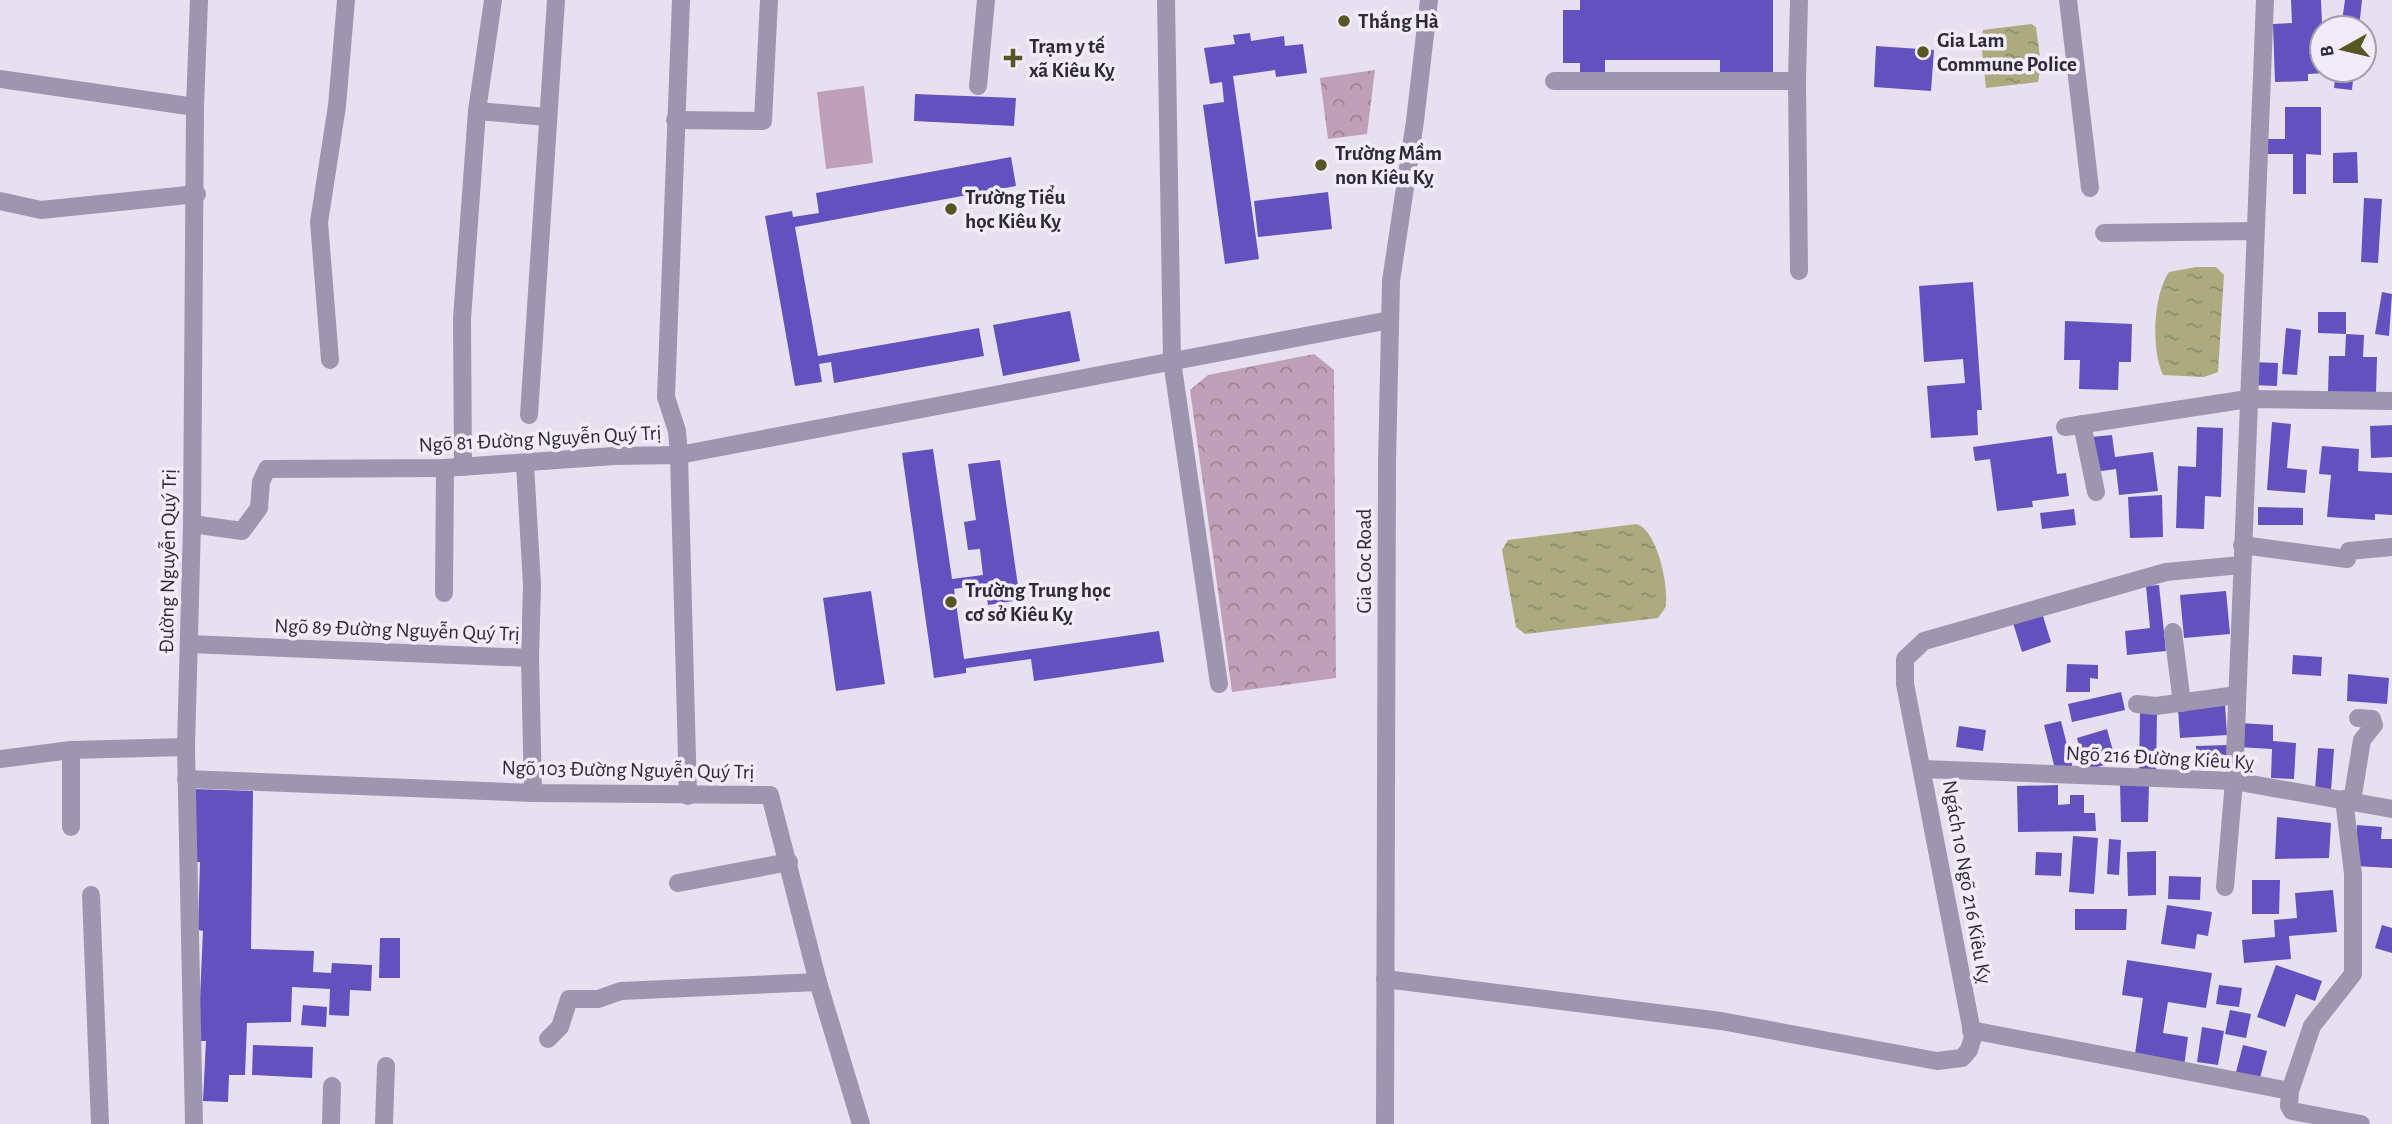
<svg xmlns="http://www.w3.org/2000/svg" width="2392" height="1124" viewBox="0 0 2392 1124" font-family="'Alegreya Sans',sans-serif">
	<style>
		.park { fill: url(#park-crowns) }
		.pitch { fill: #c0a0b8 }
		.water { fill: url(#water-ripples) }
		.building { fill: #6251be }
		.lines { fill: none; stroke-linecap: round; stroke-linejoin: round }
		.minor { stroke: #9e95af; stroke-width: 18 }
		.poi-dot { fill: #575523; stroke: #f2ecf9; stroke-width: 2.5 }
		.labels { text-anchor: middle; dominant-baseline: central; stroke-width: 7; stroke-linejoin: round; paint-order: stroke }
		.poi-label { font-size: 21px; font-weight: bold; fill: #2d2b38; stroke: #f2ecf9; text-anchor: start }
		.street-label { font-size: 21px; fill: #2d2b38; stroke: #f2ecf9 }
	</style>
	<defs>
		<pattern id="park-crowns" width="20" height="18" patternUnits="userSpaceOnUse" patternTransform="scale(1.75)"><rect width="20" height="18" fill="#c0a0b8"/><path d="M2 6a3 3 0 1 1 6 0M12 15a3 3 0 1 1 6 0" fill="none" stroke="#9c8397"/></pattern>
		<pattern id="water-ripples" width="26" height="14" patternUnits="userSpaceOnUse" patternTransform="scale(1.75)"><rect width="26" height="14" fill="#adaa80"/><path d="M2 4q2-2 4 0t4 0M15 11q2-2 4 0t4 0" fill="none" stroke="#8d8b6a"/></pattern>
	</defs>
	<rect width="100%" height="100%" fill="#e7e0f1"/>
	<!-- park -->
	<g class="park">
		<path d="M1375 70 1367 134 1328 139 1320 78Z"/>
		<path d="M1314 354 1334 370 1336 678 1232 692 1190 390 1208 375Z"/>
	</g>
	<!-- pitch -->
	<path class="pitch" d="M864 86 873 163 826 169 817 92Z"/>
	<!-- water -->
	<g class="water">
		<path d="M2031 24 2036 27 2041 65 2038 82 1986 88 1981 41 1983 30Z"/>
		<path d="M2196 267H2216L2224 275 2218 372 2204 377 2163 375C2151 350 2153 295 2169 272Z"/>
		<path d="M1637 524C1657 531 1668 583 1666 603 1666 609 1661 613 1658 618L1525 634 1516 627 1502 550 1508 540Z"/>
	</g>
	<!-- building -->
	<g class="building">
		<path d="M1580 0H1773V75H1720V60H1605V75H1580V63H1563V10H1580Z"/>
		<path d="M2291 0H2321L2324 73 2308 74V81L2275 82 2273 24 2292 23Z"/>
		<path d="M2345 0H2362L2359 28H2341Z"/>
		<path d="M1250 33 1251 41 1284 36 1285 46 1303 44 1307 73 1276 77 1275 70 1233 76 1259 259 1225 264 1203 105 1224 102 1222 82 1210 84 1204 48 1235 44 1233 35Z"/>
		<path d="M1876 46 1934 50 1931 91 1874 87Z"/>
		<path d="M2336 70H2354L2352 90 2334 88Z"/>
		<path d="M915 94 1016 98 1014 126 914 121Z"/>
		<path d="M2285 107H2321V155L2306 154V194H2293V154H2267V139H2285Z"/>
		<path d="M2357 152 2358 183H2333V153Z"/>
		<path d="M1011 157 1016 186 795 227 818 356 979 328 984 356 834 383 831 362 819 364 822 382 795 386 765 216 792 211 793 217 819 213 816 193Z"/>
		<path d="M1328 192 1332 229 1258 237 1254 201Z"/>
		<path d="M2364 198 2382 199 2378 263 2361 262Z"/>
		<path d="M1973 282 1982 410H1977L1978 435 1931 438 1927 386 1965 383 1963 359 1924 362 1919 286Z"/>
		<path d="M2382 292 2392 294 2389 336 2375 334Z"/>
		<path d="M1070 311 1080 361 1003 376 993 325Z"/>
		<path d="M2318 312H2346V334L2364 335 2363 357H2377L2376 394 2328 392 2329 356H2345L2346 334 2318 333Z"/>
		<path d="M2065 321 2132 324 2131 362H2119L2118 390 2079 389 2080 360H2064Z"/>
		<path d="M2286 328 2301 330 2297 375 2282 374Z"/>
		<path d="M2252 362 2278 363 2277 386 2251 385Z"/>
		<path d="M2272 422 2291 424 2287 468 2307 470 2305 493 2267 490Z"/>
		<path d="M2392 425V457L2371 458 2370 426Z"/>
		<path d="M2197 427 2223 428 2221 497 2205 496 2204 529 2176 528 2178 466 2196 467Z"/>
		<path d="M2112 435 2115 457 2153 452 2158 491 2119 495 2116 469 2095 472 2091 437Z"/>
		<path d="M2052 436 2057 474 2066 473 2069 496 2032 501 2033 507 1997 511 1990 459 1975 461 1973 447Z"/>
		<path d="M2322 446 2359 449 2358 471 2392 473V515L2375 514V520L2327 517 2331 475 2319 474Z"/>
		<path d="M933 449 952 579 983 575 980 549 968 550 964 522 976 520 968 464 1000 460 1020 600 988 605 985 584 954 589 964 659 1159 631 1164 662 1034 681 1031 659 966 668V673L934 678 902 453Z"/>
		<path d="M2162 495 2163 537 2130 538 2128 497Z"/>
		<path d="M2258 507 2303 508V525H2258Z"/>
		<path d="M2074 509 2076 525 2042 529 2040 513Z"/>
		<path d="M2159 585 2166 651 2127 655 2125 631 2150 628 2146 586Z"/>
		<path d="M871 591 885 684 836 691 823 598Z"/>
		<path d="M2226 591 2230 634 2184 638 2180 595Z"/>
		<path d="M2042 613 2051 642 2022 652 2013 623Z"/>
		<path d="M2293 655 2322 657 2321 676 2292 674Z"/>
		<path d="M2067 664 2098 665V679L2090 678V692H2066Z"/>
		<path d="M2348 674 2389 678 2387 704 2347 701Z"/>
		<path d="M2121 692 2125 710 2072 722 2068 704Z"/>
		<path d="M2225 704 2227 735 2180 738 2178 708Z"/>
		<path d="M2140 711H2157L2156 774 2139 773Z"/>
		<path d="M2061 721 2073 769 2056 773 2044 725Z"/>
		<path d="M2239 723 2273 725V741L2296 743 2294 779 2271 778 2272 749 2238 747Z"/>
		<path d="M1959 726 1986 730 1983 751 1956 747Z"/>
		<path d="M2107 729 2116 762 2086 770 2077 738Z"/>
		<path d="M2227 745 2228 768 2197 769 2196 746Z"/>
		<path d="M2318 748 2334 749 2331 791 2315 790Z"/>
		<path d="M2120 784H2149L2148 822H2121Z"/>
		<path d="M2058 785V805L2070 804V795H2084V813H2095L2096 831 2018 832 2017 786Z"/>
		<path d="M194 789 253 791 251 949 314 951 313 972 331 973 332 963 372 965 371 991 350 990 349 1016 329 1015 330 989 292 987 291 1022 247 1023 245 1075H229L228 1102 203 1101 206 1041H201L199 1021 203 931 198 930 200 862H192Z"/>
		<path d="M2277 817 2331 823 2329 858 2275 859Z"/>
		<path d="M2357 825 2382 827 2381 839H2392V868L2355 866Z"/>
		<path d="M2073 836 2098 838 2094 894 2069 892Z"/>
		<path d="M2109 839 2121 840 2119 875 2107 874Z"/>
		<path d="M2156 851V895L2128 896 2127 852Z"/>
		<path d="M2036 852 2062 853 2061 876 2035 875Z"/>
		<path d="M2169 876 2201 877 2200 900 2168 899Z"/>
		<path d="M2252 880H2280L2279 914H2252Z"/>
		<path d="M2333 890 2337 932 2289 936 2291 959 2244 963 2242 940 2275 937 2274 920 2297 918 2295 893Z"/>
		<path d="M2167 905 2212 912 2208 936 2197 934 2195 949 2161 944Z"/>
		<path d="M2075 909H2127L2126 930H2075Z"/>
		<path d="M2382 925 2392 928V953L2375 948Z"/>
		<path d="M380 938H400V978H379Z"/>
		<path d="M2127 960 2212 973 2206 1008 2168 1002 2163 1033 2188 1037 2184 1067 2135 1054 2143 998 2122 995Z"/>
		<path d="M2276 965 2322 981 2315 1001 2296 994 2285 1027 2257 1017Z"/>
		<path d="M2219 985 2242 988 2239 1007 2216 1004Z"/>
		<path d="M303 1005 327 1007 326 1027 301 1025Z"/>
		<path d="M2230 1010 2251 1014 2246 1038 2225 1034Z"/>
		<path d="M2202 1027 2224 1031 2218 1065 2197 1062Z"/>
		<path d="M253 1045 313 1047 312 1078 252 1075Z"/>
		<path d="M2243 1045 2267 1051 2259 1082 2235 1076Z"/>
	</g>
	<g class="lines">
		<!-- minor -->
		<g class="minor">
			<path d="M681 0 666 397 677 431 679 455 1390 320"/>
			<path d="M1166 0 1172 361 1219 684"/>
			<path d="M2068 0 2090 188"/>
			<path d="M0 79 195 107"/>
			<path d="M1554 81H1797L1799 0"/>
			<path d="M1797 81 1799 271"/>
			<path d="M978 86 986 0"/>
			<path d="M477 111 547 117"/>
			<path d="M675 120 763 121 769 0"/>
			<path d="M0 201 41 210 197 194"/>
			<path d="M2104 233 2255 231"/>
			<path d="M330 360 319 222 337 106 346 0"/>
			<path d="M529 415 556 0"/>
			<path d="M2082 424 2096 492"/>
			<path d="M2065 427 2248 399 2392 401"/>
			<path d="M463 467 462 319 477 111 493 0"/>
			<path d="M192 524 242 531 259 508 261 482 267 469 445 468 614 456 679 455 688 796"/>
			<path d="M2242 545 2347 559 2349 551 2392 547"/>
			<path d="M444 593 445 468"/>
			<path d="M2173 632 2182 703"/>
			<path d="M189 644 530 658 532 585 525 464"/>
			<path d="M530 658 533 793"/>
			<path d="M2137 704 2156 706 2237 695"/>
			<path d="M0 759 71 750 186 747"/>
			<path d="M1923 769 2234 781 2392 809"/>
			<path d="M186 779 533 793 770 795 818 982 861 1124"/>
			<path d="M2344 799 2353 874V974L2312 1026 2290 1091 2289 1106 2292 1111 2361 1124"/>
			<path d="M2352 801 2362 740 2374 725 2372 719 2358 718"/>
			<path d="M71 827V750"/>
			<path d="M678 883 789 862"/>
			<path d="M2225 887 2234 781 2265 0"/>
			<path d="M91 895 100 1124"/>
			<path d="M1385 979 1721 1021 1937 1061 1962 1058 1969 1050 1973 1037 1905 684V659L1924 641 2166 572 2241 565"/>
			<path d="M1971 1030 2290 1091"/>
			<path d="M548 1039 560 1027 569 999H598L621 991 818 982"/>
			<path d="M194 1124 186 747 192 524 195 107 199 0"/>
			<path d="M331 1124 332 1086"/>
			<path d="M384 1124 386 1066"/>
			<path d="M1385 1124 1387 463 1391 281 1415 121 1429 0"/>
		</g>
	</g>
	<!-- markers -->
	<g class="poi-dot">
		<circle cx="1344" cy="21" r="7"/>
		<circle cx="1923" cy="52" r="7"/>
		<path d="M1009.5 47.5h7v7h7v7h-7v7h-7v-7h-7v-7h7z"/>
		<circle cx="1321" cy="165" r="7"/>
		<circle cx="951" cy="209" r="7"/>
		<circle cx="951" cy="602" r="7"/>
	</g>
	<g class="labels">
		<!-- poi labels -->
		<g class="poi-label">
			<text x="1358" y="21">Thắng Hà</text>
			<text x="1937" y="40">Gia Lam<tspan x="1937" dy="24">Commune Police</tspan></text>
			<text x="1029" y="46">Trạm y tế<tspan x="1029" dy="24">xã Kiêu Kỵ</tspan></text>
			<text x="1335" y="153">Trường Mầm<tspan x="1335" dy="24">non Kiêu Kỵ</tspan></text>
			<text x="965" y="197">Trường Tiểu<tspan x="965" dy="24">học Kiêu Kỵ</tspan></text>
			<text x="965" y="590">Trường Trung học<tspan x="965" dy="24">cơ sở Kiêu Kỵ</tspan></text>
		</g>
		<!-- street labels -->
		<g class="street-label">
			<text transform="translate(540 439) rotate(-3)">Ngõ 81 Đường Nguyễn Quý Trị</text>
			<text transform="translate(168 561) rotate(-89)">Đường Nguyễn Quý Trị</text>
			<text transform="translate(1364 561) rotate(-90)">Gia Coc Road</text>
			<text transform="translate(397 630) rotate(2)">Ngõ 89 Đường Nguyễn Quý Trị</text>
			<text transform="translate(2160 758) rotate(3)">Ngõ 216 Đường Kiêu Kỵ</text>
			<text transform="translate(628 770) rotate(1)">Ngõ 103 Đường Nguyễn Quý Trị</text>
			<text transform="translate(1967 882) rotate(80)">Ngách 10 Ngõ 216 Kiêu Kỵ</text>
		</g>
	</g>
	<!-- north arrow -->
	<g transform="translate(2343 49) rotate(262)"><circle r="33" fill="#f2ecf9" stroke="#a39fac" stroke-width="2"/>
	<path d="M0-5L12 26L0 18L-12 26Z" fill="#575523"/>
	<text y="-10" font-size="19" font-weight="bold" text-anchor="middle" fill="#2d2b38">B</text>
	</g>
</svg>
